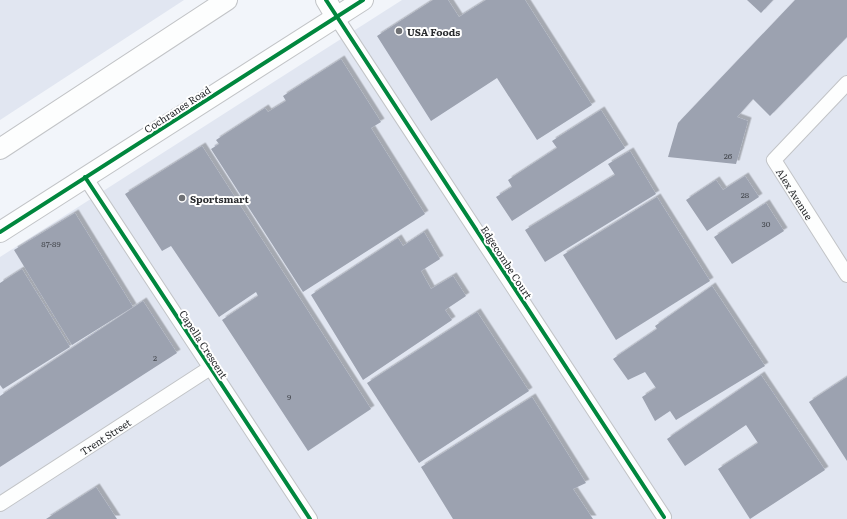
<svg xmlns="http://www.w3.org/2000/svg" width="847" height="519" viewBox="0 0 847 519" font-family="Literata,serif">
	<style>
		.built { fill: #e1e6f1 }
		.building { fill: #9ca2b0; filter: url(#shadow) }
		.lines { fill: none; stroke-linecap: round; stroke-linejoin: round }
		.street-casing { stroke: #c2c4c7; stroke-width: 16 }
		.secondary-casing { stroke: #c2c4c7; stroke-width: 22 }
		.street { stroke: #fdfefe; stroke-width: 14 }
		.secondary { stroke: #fdfefe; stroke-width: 20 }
		.cycleway-casing { stroke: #fff; stroke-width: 6 }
		.cycleway { stroke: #00873e; stroke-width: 4 }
		.poi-dot { fill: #6f7175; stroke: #fff; stroke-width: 1.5 }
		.labels { text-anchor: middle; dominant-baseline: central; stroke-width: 4; stroke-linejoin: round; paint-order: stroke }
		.number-label { font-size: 8px; fill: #45484e }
		.poi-label { font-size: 10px; font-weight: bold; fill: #282a2d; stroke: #fff; text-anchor: start }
		.street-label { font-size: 10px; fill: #282a2d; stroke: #fff }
	</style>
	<defs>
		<filter id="shadow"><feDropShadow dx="3.5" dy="-3.5" stdDeviation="0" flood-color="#0004"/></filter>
	</defs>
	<rect width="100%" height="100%" fill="#f2f5fa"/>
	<!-- built -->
	<g class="built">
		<path d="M0 0H184L0 120Z"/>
		<path d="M402 0H847V519H0V257Z"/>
	</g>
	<!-- building -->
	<g class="building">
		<path d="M433 0H448L459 17 486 0H525L592 105 537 140 497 78 431 121 377 36Z"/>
		<path d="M747 0H773L761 13Z"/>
		<path d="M795 0H847V37L770 116 753 99 737 117 748 121 736 164 668 157 678 123Z"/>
		<path d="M341 59 381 122 371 128 425 214 303 292 211 149 219 144 216 140 265 108 268 112 286 101 283 96Z"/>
		<path d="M601 110 625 148 512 221 496 197 512 187 508 180 557 148 552 141Z"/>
		<path d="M202 146 371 409 308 451 222 320 258 296 256 292 219 317 171 246 162 251 125 194Z"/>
		<path d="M630 151 656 194 545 262 525 230 615 175 608 164Z"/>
		<path d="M745 176 759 197 707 231 686 200 716 180 723 190Z"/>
		<path d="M657 197 710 281 616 340 563 255Z"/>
		<path d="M766 203 784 231 732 264 714 237Z"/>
		<path d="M75 213 133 307 72 345 14 250Z"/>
		<path d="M424 232 440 259 421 271 431 289 453 276 466 296 445 310 452 320 363 380 311 295 398 238 403 246Z"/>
		<path d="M22 269 70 347 3 389 0 385V283Z"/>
		<path d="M712 286 765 366 676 420 670 411 655 421 642 397 656 388 645 372 628 380 613 359 657 329 655 326Z"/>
		<path d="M143 301 177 353 0 467V396Z"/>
		<path d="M477 312 529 391 419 463 367 383Z"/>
		<path d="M761 375 825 470 750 519 718 469 758 443 746 425 685 466 667 439Z"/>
		<path d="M847 377V461L809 402Z"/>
		<path d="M532 397 586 483 573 489 593 519H453L421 467Z"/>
		<path d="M96 487 117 519H46Z"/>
	</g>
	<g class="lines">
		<!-- street casing -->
		<g class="street-casing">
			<g id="street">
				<path d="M336 17 664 517"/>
				<path id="s1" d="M847 83 774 160 847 275"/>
				<path d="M85 177 310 519"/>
				<path id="s2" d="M0 504 210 368"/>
			</g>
		</g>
		<!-- secondary casing -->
		<g class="secondary-casing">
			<g id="secondary">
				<path d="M326 0 336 17"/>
				<path d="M0 149 227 0"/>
				<path d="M0 232 363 0"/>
			</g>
		</g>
		<!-- street -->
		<use href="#street" class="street"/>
		<!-- secondary -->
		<use href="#secondary" class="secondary"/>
		<!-- cycleway casing -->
		<g class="cycleway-casing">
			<g id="cycleway">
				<path d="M326 0 664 517"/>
				<path d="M85 177 310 519"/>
				<path d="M0 232 363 0"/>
			</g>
		</g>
		<!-- cycleway -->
		<use href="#cycleway" class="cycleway"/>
	</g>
	<!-- markers -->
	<g class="poi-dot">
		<circle cx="399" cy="31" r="4"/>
		<circle cx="182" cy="198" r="4"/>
	</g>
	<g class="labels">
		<!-- number labels -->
		<g class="number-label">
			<text x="728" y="155">26</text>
			<text x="745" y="194">28</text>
			<text x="766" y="223">30</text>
			<text x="51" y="243">87-89</text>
			<text x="155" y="357">2</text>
			<text x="289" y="396">9</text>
		</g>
		<!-- poi labels -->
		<g class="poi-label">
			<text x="407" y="31">USA Foods</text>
			<text x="190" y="198">Sportsmart</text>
		</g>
		<!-- street labels -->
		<g class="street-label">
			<text transform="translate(177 109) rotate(-33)">Cochranes Road</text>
			<text stroke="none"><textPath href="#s1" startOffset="146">Alex Avenue</textPath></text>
			<text transform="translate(507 262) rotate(57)">Edgecombe Court</text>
			<text transform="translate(204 344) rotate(57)">Capella Crescent</text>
			<text stroke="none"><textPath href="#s2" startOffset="125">Trent Street</textPath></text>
		</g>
	</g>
</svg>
